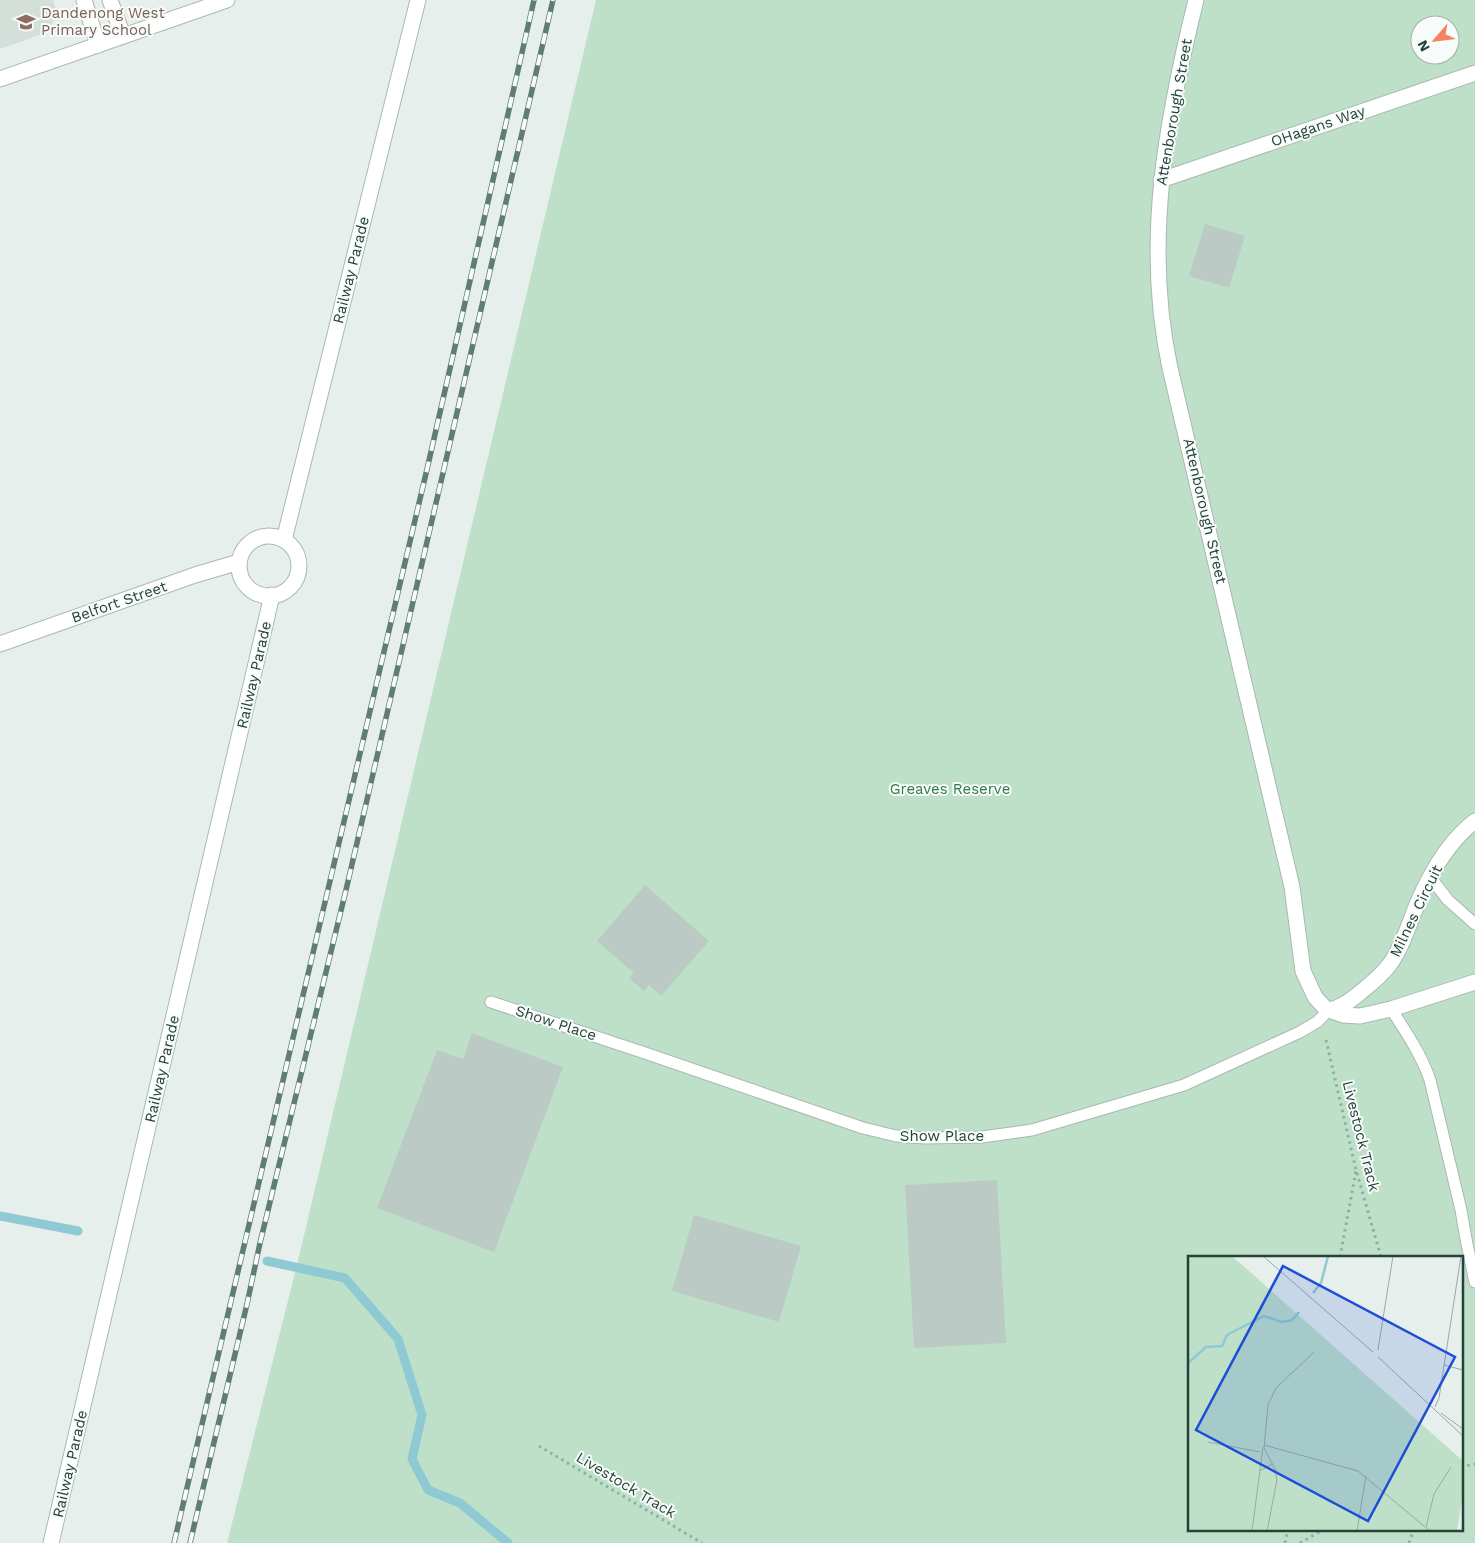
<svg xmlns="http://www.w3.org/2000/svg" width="1475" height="1543" viewBox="0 0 1475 1543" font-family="'Work Sans',sans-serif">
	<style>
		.built { fill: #d4dfda }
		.green { fill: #bfe0c8; fill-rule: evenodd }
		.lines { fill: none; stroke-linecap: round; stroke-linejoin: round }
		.stream { stroke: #8ec9d4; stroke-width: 9 }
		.building { fill: #bbcac4 }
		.service-casing { stroke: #a8b8b2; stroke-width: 13 }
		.minor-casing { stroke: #a8b8b2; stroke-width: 17 }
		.secondary-casing { stroke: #a4bbb3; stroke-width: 17 }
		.path { stroke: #86b3a5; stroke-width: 3; stroke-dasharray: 2.5 4; stroke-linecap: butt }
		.service { stroke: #fff; stroke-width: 11 }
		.minor { stroke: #fff; stroke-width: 15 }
		.secondary { stroke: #fff; stroke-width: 15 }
		.rail-casing { stroke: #5f7d75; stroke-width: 5.5 }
		.rail { stroke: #f7fbf9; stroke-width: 4; stroke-dasharray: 11; stroke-linecap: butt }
		.labels { text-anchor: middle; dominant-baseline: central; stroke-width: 4; stroke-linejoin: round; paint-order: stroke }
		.education-label { font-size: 15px; fill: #785e54; stroke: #f7fbf9; text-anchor: start }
		.street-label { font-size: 15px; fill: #24423a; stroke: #f7fbf9 }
		.park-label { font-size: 15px; fill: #2d7a4b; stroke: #f7fbf9 }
		.inset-river { fill: none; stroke: #8ec9d4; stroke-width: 2.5 }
		.inset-road { fill: none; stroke: #98aaa4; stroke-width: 1 }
		.view { fill: #1d4ed8; fill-opacity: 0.15; stroke: #1d4ed8; stroke-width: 2.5 }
		.inset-edge { fill: none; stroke: #24423a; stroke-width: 2.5 }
	</style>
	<rect width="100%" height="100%" fill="#e6efeb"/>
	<!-- built -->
	<path class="built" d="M0 0H53L57 12 48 32 0 49Z"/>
	<!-- green -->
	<path class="green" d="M596 0H1475V1543H227L297 1265ZM1420 25H1450V55H1420ZM1189 1257H1461V1529H1189Z"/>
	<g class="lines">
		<!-- stream -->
		<g class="stream">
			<path d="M0 1216 78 1231"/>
			<path d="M267 1261 345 1278 398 1339 422 1415 412 1459 428 1490 460 1503 508 1543"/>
		</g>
	</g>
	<!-- building -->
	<g class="building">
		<path d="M1205 224 1245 236 1229 288 1189 276Z"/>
		<path d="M645 885 709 941 661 996 649 985 644 991 629 978 634 973 597 941Z"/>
		<path d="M472 1033 563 1067 494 1252 377 1208 437 1050 463 1059Z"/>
		<path d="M997 1180 1006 1343 914 1348 905 1185Z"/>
		<path d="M694 1215 801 1246 779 1322 672 1291Z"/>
	</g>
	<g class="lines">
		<!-- service casing -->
		<g class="service-casing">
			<g id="service">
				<path d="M1430 877 1448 900 1475 924"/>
				<path d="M491 1002 645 1053 863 1128 896 1136 925 1138 982 1137 1032 1130 1184 1085 1300 1032 1317 1022 1329 1010"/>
				<path d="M1391 1009C1406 1032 1421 1054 1430 1080L1461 1210 1466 1239 1475 1282"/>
			</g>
		</g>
		<!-- minor casing -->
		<g class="minor-casing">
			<g id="minor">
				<path d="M84 0 98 45"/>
				<path d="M110 0 123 36"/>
				<path d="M1196 0C1166 121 1143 244 1170 368L1292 887 1303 971 1315 997 1326 1009 1343 1015 1360 1016 1391 1009 1475 982"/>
				<path d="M0 79 227 0"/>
				<path d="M1161 180 1475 73"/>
				<path d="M0 644 195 575 239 562"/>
				<path d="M1329 1010C1342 1008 1352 999 1362 991 1372 983 1382 975 1390 964 1403 946 1409 923 1418 902 1431 872 1450 840 1475 821"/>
			</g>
		</g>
		<!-- secondary casing -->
		<g class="secondary-casing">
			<g id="secondary">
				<circle cx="269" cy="566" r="30"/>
				<path d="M284 540 418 0"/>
				<path d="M51 1543 272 595"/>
			</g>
		</g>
		<!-- path -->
		<g class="path">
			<path d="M1326 1040 1356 1170 1381 1257"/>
			<path d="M1340 1257 1356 1171"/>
			<path d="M539 1446 702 1543"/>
			<path d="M1461 1467 1475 1464"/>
			<path d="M1285 1543 1288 1529"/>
			<path d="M1300 1543 1324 1529"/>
			<path d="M1409 1543 1414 1529"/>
		</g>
		<!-- service -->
		<use href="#service" class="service"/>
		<!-- minor -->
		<use href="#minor" class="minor"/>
		<!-- secondary -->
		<use href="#secondary" class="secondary"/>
		<!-- rail casing -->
		<g class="rail-casing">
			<g id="rail">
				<path d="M174 1543 428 465 534 0"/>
				<path d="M190 1543 247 1304 260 1243 346 890 553 0"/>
			</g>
		</g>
		<!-- rail -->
		<use href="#rail" class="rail"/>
	</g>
	<!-- icons -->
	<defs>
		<g id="school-bare" transform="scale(1.5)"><path d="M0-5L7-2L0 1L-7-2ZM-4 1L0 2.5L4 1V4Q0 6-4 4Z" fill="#8d6e63" stroke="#f7fbf9" stroke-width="2.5" paint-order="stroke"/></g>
	</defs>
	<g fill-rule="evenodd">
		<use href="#school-bare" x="26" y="22"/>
	</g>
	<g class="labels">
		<!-- education labels -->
		<g class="education-label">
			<text x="41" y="13">Dandenong West<tspan x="41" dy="17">Primary School</tspan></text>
		</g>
		<!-- street labels -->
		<g class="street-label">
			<text transform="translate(1174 112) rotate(-80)">Attenborough Street</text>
			<text transform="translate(1318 126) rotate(-19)">OHagans Way</text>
			<text transform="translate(351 270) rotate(-76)">Railway Parade</text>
			<text transform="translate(1205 511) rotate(77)">Attenborough Street</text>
			<text transform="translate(119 602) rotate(-19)">Belfort Street</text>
			<text transform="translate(254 675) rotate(-77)">Railway Parade</text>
			<text transform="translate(1416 911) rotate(-64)">Milnes Circuit</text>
			<text transform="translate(556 1023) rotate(18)">Show Place</text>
			<text transform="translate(162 1069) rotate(-77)">Railway Parade</text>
			<text x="942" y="1136">Show Place</text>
			<text transform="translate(1361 1136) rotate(76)">Livestock Track</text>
			<text transform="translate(70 1464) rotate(-77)">Railway Parade</text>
			<text transform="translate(626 1485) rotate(31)">Livestock Track</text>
		</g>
		<!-- park labels -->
		<g class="park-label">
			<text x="950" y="789">Greaves Reserve</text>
		</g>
	</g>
	<!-- overview -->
	<g transform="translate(1188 1256)">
		<rect width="275" height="275" fill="#e6efeb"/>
		<path d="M0 0H44L275 205V237L269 275H0Z" fill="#bfe0c8"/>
		<path class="inset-river" d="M125 37 133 27 140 0M0 107 18 91 34 90 39 79 76 60 94 66 104 64 111 56"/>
		<path class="inset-road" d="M75 0 185 96M190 94 205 0M190 101 275 180M256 109 275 114M247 151 251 142 273 0M253 157 275 173M20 186 72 196M76 189 170 215 242 275M71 215 85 208M238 271 246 238 263 211M64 275 75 191M79 275 89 224 87 213 76 192 80 149 88 132 126 96M169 275 178 220"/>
		<path class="view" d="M95 10 267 101 180 265 8 174Z"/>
		<rect width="275" height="275" class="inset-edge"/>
	</g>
	<!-- north arrow -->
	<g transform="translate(1435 40) rotate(242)"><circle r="24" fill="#f7fbf9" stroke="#a3b1ad"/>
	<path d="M0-4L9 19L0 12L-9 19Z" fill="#f4845f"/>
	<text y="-8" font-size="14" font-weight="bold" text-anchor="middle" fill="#24423a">N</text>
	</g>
</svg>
